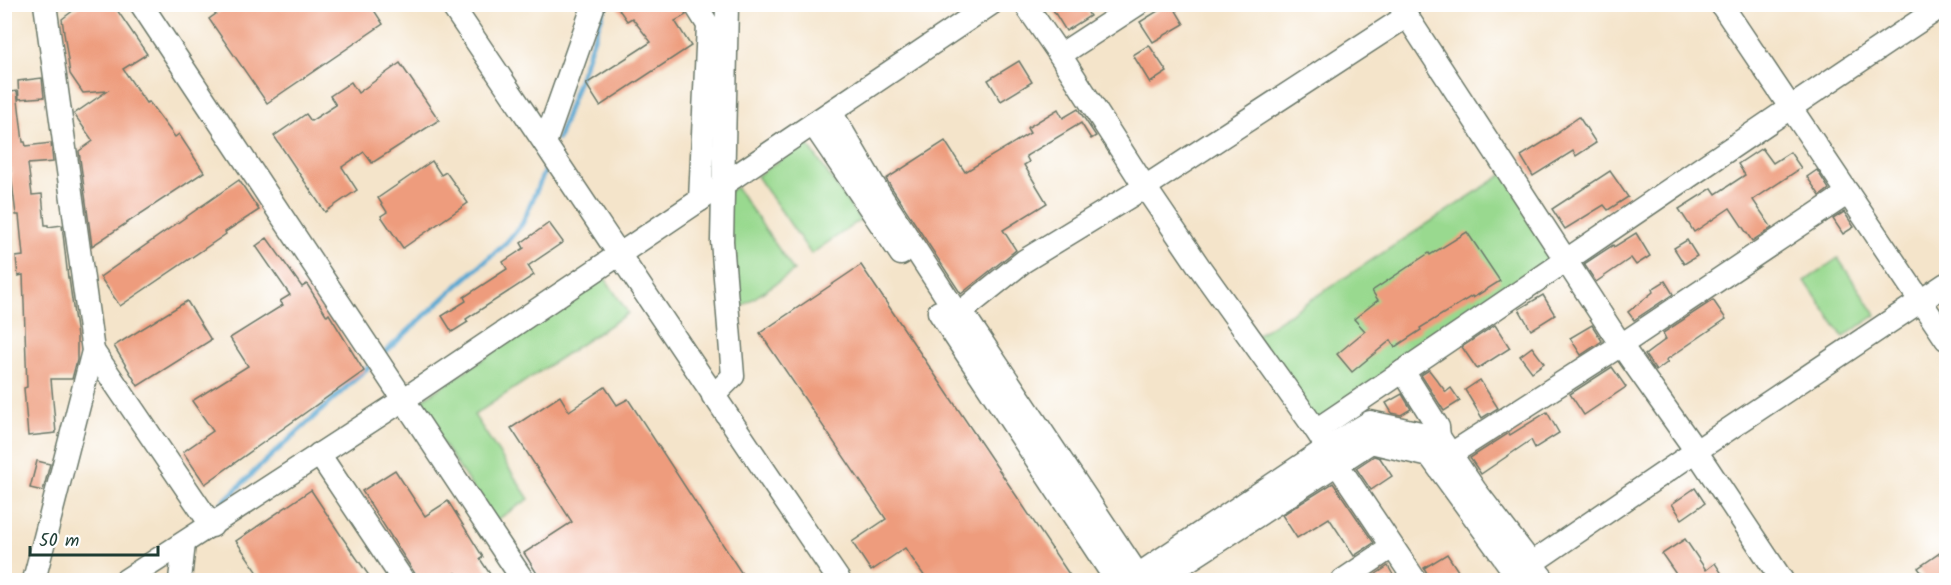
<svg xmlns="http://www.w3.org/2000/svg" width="1951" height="585" viewBox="0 0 1951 585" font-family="Kalam,sans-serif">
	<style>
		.green { fill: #99d98f; stroke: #5c8b62; stroke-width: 1.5 }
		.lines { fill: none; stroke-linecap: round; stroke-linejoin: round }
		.stream { stroke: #57a7d1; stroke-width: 5 }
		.building { fill: #ee9c7d }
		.minor-casing { stroke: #6a7768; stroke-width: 25 }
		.minor { stroke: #fff; stroke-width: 22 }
	</style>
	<rect width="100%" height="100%" fill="#fff"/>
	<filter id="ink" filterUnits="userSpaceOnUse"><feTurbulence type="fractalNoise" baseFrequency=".0167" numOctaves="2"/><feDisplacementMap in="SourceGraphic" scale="12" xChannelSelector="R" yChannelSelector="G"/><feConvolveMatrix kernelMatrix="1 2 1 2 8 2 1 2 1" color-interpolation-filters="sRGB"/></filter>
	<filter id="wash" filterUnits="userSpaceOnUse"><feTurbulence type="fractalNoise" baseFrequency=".008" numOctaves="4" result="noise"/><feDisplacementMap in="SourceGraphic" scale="24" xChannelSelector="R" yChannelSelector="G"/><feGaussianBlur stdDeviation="1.35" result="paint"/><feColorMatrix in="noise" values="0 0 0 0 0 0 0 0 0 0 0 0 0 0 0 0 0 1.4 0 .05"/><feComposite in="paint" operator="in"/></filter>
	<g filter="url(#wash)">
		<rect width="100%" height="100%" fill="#f4e4ca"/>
		<!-- green -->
		<g class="green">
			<path d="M806 142 860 220 811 254 757 176Z"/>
			<path d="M1508 171 1563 255 1316 430 1251 339Z"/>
			<path d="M736 187 794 271 738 309 723 196Z"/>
			<path d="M1838 258 1876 315 1843 337 1805 281Z"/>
			<path d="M605 278 628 313 474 415 529 499 495 521 416 404Z"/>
		</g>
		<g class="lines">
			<!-- stream -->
			<g class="stream">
				<path d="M558 139 606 4"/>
				<path d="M382 355 459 284 506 243 522 224 549 161"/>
				<path d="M219 506 259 467 373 363"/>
			</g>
		</g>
		<g id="blocks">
			<!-- building -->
			<g class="building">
				<path d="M82 4H113L147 54 123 69 146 103 149 102 175 137 179 134 204 172 92 246 79 151 93 141 74 114 107 91 83 93 70 74 62 19Z"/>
				<path d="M230 4H370L383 24 267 103 209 19Z"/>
				<path d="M615 4H682L686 15 675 21 691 46 600 106 586 84 651 42 632 18 627 21Z"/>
				<path d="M1063 4H1083L1090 16 1066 31 1053 10Z"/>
				<path d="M1169 4H1172L1184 24 1153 42 1140 22Z"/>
				<path d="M1149 45 1167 72 1150 83 1133 55Z"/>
				<path d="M1019 61 1032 82 1001 101 988 80Z"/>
				<path d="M400 63 439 120 372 163 364 152 342 167 357 190 325 212 274 136 306 114 311 121 336 105 330 96 351 82 358 93Z"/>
				<path d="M42 78 44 97 19 99 18 81Z"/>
				<path d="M17 91 23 142H25L26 146 51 143 53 162 28 164 32 195 42 194 45 225H48V227L62 225 68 278H69L77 337V360L72 379H51L56 433 28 436 24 388 27 387 23 275 18 276 16 257 23 256 19 215H16L4 117V93Z"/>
				<path d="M1058 109 1063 118 1078 109 1096 136 1091 139 1081 123 1026 156 1029 162 1024 165 1047 203 1003 230 1016 250 961 294 886 179 945 141 965 172 1030 133 1027 128Z"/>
				<path d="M1579 117 1596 143 1576 156 1573 151 1533 176 1521 156 1560 132 1559 131Z"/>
				<path d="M1762 148 1773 163 1790 152 1801 168 1753 200 1772 228 1752 241 1730 208 1694 232 1679 209 1712 188 1716 194 1745 175 1738 164Z"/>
				<path d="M432 161 441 175 446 172 468 203 403 248 381 216 387 212 378 198Z"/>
				<path d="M1817 170 1829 189 1820 196 1807 177Z"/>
				<path d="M1610 171 1628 197 1608 210 1604 205 1565 229 1552 209Z"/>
				<path d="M239 180 259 210 225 232 226 234 120 306 100 277Z"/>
				<path d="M1844 212 1854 227 1843 234 1833 219Z"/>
				<path d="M549 223 563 242 528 266 534 275 466 319 468 322 452 332 442 316 466 301 464 297 507 269 503 262 524 248 521 243Z"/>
				<path d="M1467 232 1500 281 1473 298 1472 296 1420 328 1421 330 1395 347 1391 340 1352 372 1337 354 1365 331 1354 319 1378 300 1372 291 1429 253 1430 255Z"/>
				<path d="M1636 233 1650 256 1636 265 1631 258 1596 282 1584 264 1613 245 1614 247Z"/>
				<path d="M267 238 302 287 307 284 327 316 329 314 364 371 205 484 183 452 213 431 192 401 248 366 230 338 283 305 280 301 290 295 256 246Z"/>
				<path d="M1687 240 1697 256 1684 264 1674 248Z"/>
				<path d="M861 265 1073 580H927L905 548 871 571 852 542 886 519 760 333Z"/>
				<path d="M1665 281 1673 294 1634 320 1628 312 1653 292 1652 289Z"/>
				<path d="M1543 295 1555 315 1531 330 1519 309Z"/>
				<path d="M1713 300 1726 319 1666 360 1668 362 1656 371 1645 355 1666 339 1663 333Z"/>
				<path d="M187 301 211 340 138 386 114 346Z"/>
				<path d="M1495 325 1510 348 1477 369 1462 347Z"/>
				<path d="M1592 325 1602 341 1581 355 1570 338Z"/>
				<path d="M1532 347 1544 363 1532 372 1520 356Z"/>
				<path d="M1612 367 1626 387 1584 415 1570 394Z"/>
				<path d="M1429 370 1446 392 1451 388 1460 401 1444 411 1421 375Z"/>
				<path d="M1480 380 1498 408 1482 418 1465 390Z"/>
				<path d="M605 387 617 405 628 399 746 580H541L524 553 572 522 511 428 560 396 569 411Z"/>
				<path d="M1402 394 1411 409 1401 415 1392 413 1386 403Z"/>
				<path d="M1547 412 1559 433 1535 448 1531 440 1481 474 1470 458 1509 433 1510 435Z"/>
				<path d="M1374 456 1380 458 1392 476 1371 490 1356 468Z"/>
				<path d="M37 461 50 464 43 491 30 488Z"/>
				<path d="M395 470 425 516 448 501 483 557 480 559 494 580H461L456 573 445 580H419L362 491Z"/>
				<path d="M1333 483 1374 543 1354 556 1329 518 1297 538 1282 515Z"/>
				<path d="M1695 488 1705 503 1682 519 1672 504Z"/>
				<path d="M311 490 342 537 372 580H263L236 541Z"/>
				<path d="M1685 539 1706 570 1715 563 1726 580H1680L1662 554Z"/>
				<path d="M1947 548V580H1927L1918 568Z"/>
				<path d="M1447 554 1460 574 1450 580H1431L1424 568Z"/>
				<path d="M1388 566 1396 580H1370L1369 579Z"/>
			</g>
		</g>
	</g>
	<g filter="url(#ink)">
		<use href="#blocks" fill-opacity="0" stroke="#6a7768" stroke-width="1.5"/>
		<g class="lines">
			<!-- minor casing -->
			<g class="minor-casing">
				<g id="minor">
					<path d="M141 4 523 580"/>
					<path d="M451 4C581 196 708 389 839 580"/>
					<path d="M695 4 708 25 700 200"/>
					<path d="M1025 4 1060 55 1145 187 1200 268 1316 430 1337 464 1415 580"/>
					<path d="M1399 4 1621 345 1696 451 1782 580"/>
					<path d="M1721 4 1946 339"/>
					<path d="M1060 55 1138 4"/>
					<path d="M831 112 875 187 953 307 962 312 1138 575 1327 448 1370 422 1439 437 1475 490 1544 580"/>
					<path d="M813 124 901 254"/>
					<path d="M545 143 594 4"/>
					<path d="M939 312 1116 580"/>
					<path d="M947 323 1024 261 1145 187 1407 16"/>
					<path d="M93 351 212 526"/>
					<path d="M1403 371 1438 427 1439 437"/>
					<path d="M713 396 733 376 722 241 727 4"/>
					<path d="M1316 430C1526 289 1734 144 1945 4"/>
					<path d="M319 454 403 580"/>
					<path d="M1451 454 1621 345 1848 193"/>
					<path d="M34 580 93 351 45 4"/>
					<path d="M126 580 403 400 991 4"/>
					<path d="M180 580 184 543"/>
					<path d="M1158 580 1371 442 1430 456 1520 580"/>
					<path d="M1343 580 1392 547"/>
					<path d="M1507 580 1696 451 1946 284"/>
				</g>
			</g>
			<!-- minor -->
			<use href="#minor" class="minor"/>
		</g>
	</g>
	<!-- margin -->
	<rect width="1951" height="585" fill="none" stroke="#fff" stroke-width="24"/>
	<!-- scale -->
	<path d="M30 546v9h128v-9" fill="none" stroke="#1f3d34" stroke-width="3"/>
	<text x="39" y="546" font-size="18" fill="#1f3d34" stroke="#ffffff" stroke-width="4.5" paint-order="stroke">50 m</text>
</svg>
